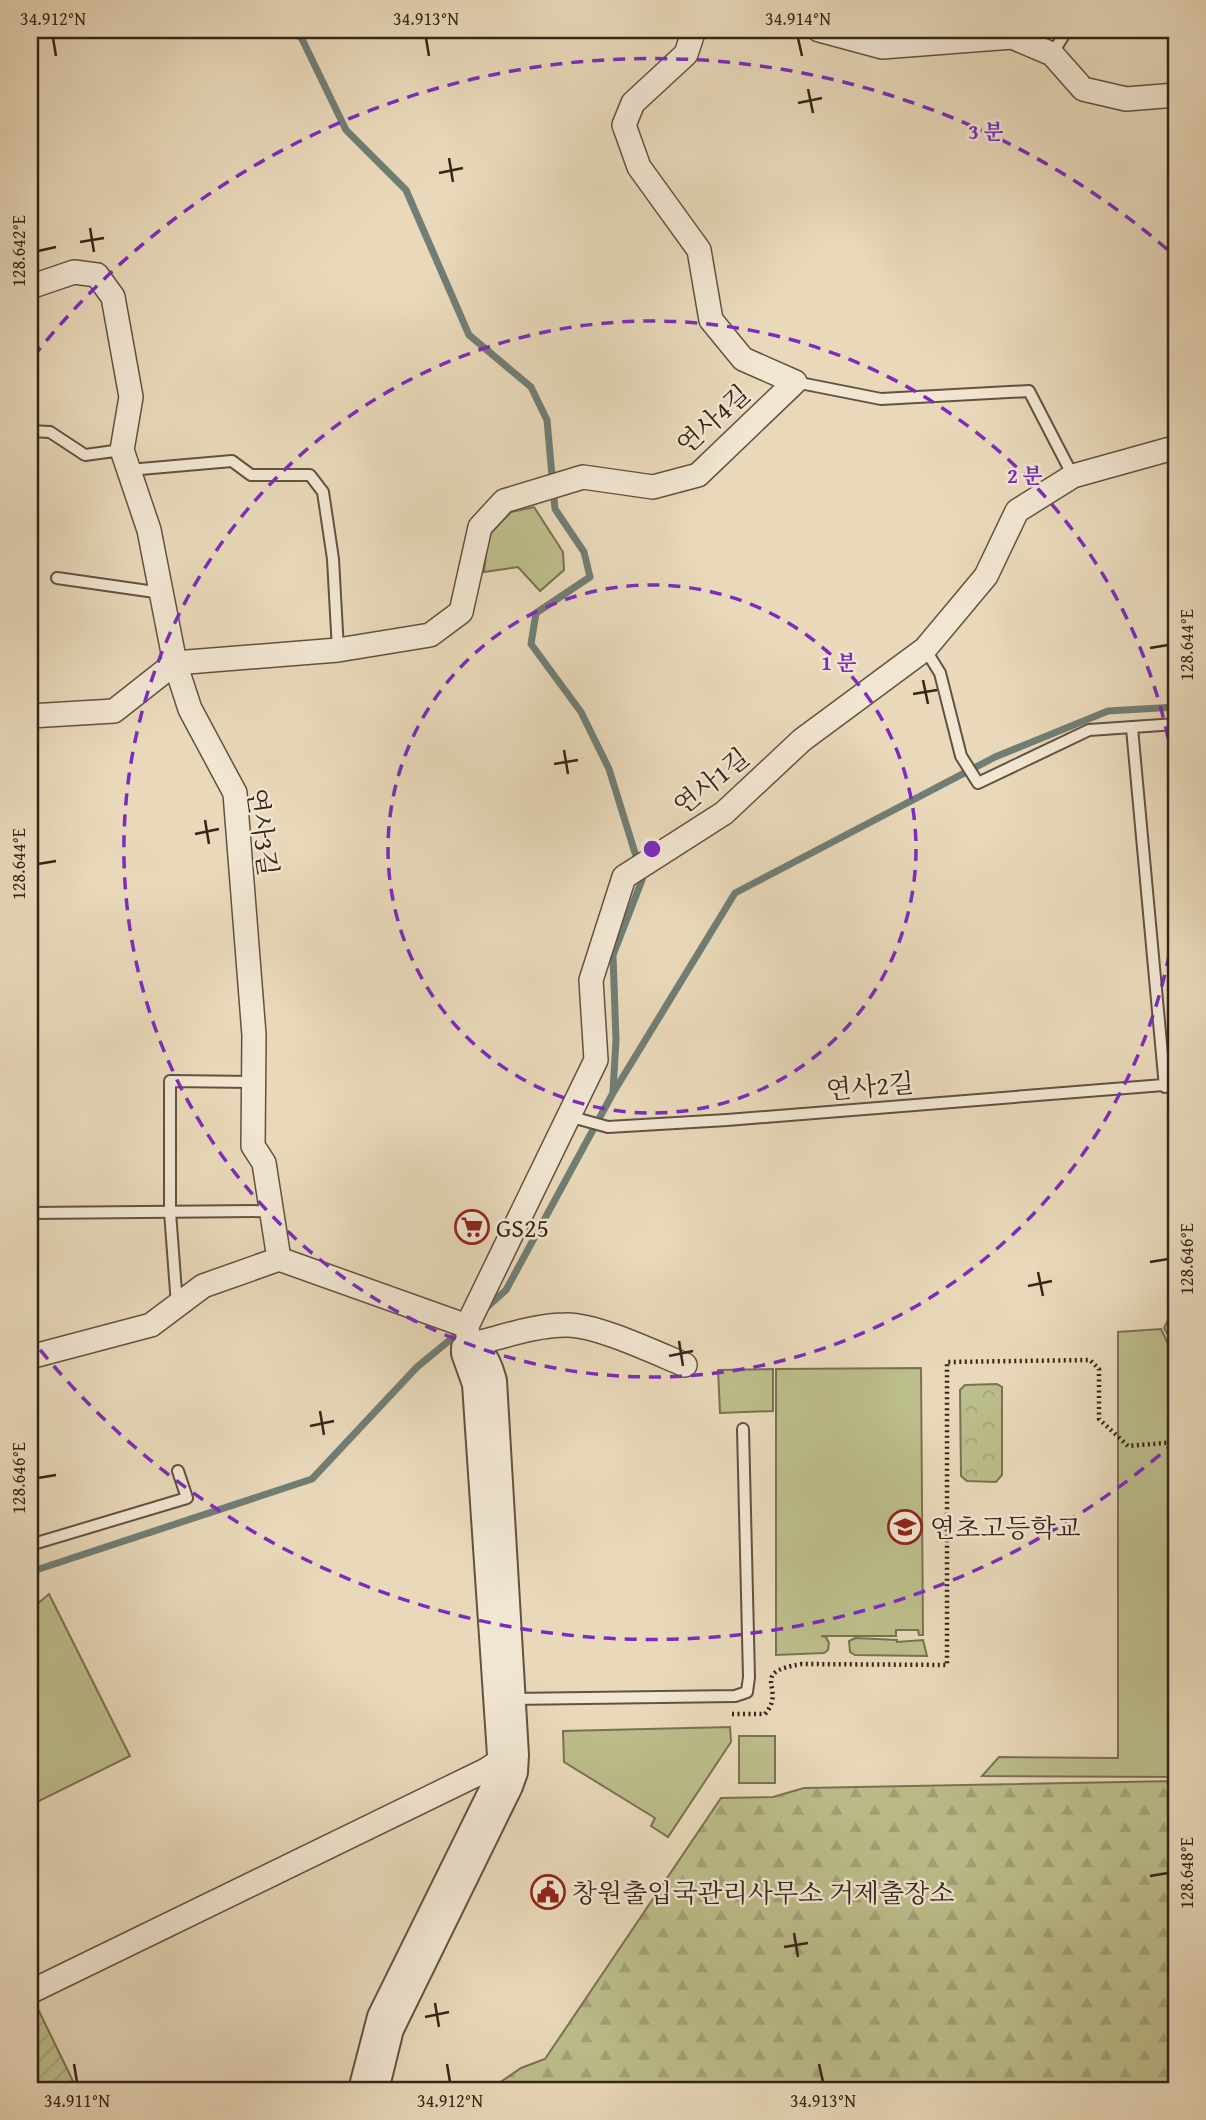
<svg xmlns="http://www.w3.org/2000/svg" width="1206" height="2120" viewBox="0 0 1206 2120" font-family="'Gentium Book Plus','Noto Serif KR',serif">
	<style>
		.grass { fill: #bcbe8b; stroke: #787252; stroke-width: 2 }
		.forest { fill: url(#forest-firs); stroke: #787252; stroke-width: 2 }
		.park { fill: url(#park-crowns); stroke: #787252; stroke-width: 2 }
		.garden { fill: url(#garden-furrows); stroke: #787252; stroke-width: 2 }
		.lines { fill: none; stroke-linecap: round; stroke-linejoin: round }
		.stream { stroke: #707e75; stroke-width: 7 }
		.service-casing { stroke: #625241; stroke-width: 14 }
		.minor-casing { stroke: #625241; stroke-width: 26 }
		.tertiary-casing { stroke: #625241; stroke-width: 32 }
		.path { stroke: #352519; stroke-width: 4.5; stroke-dasharray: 2 3.5; stroke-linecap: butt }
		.service { stroke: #f1e6d2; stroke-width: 10 }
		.minor { stroke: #f1e6d2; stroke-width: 23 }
		.tertiary { stroke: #f1e6d2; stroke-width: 28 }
		.ticks { fill: none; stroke: #352519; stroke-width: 2.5 }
		.ring { fill: none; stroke: #7b2cbf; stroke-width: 3.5; stroke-dasharray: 12 9 }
		.labels { text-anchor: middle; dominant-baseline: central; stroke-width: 5; stroke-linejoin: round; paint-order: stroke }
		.street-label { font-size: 26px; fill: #352519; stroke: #f1e6d2 }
		.poi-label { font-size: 26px; fill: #352519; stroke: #f1e6d2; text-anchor: start }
		.centre { fill: #7b2cbf; stroke: #f1e6d2; stroke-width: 3.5 }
		.ring-label { font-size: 21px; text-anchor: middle; font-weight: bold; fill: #7b2cbf; stroke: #f1e6d2; stroke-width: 5; stroke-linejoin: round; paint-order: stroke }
		.neatline { fill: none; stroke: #352519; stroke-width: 2.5 }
		.ticks-label { font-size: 18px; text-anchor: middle; fill: #352519 }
	</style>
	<defs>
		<pattern id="forest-firs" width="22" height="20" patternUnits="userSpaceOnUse" patternTransform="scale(1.75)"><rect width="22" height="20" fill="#bcbe8b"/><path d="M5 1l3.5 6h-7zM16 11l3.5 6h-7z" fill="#a2a377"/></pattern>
		<pattern id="park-crowns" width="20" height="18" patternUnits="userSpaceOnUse" patternTransform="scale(1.75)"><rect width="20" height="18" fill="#bcbe8b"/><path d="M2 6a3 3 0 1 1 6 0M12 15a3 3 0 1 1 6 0" fill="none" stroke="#a2a377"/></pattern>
		<pattern id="garden-furrows" width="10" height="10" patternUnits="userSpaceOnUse" patternTransform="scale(1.75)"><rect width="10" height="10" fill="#bcbe8b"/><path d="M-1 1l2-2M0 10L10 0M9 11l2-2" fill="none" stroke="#a2a377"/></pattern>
	</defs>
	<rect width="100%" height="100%" fill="#e9d9ba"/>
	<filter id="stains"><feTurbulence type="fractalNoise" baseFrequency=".00286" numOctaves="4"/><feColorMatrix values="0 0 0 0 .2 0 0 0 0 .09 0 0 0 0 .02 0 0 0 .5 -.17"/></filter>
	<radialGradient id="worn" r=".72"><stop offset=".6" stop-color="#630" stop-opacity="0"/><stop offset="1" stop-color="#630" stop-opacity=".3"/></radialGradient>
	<!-- grass -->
	<g class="grass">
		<path d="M534 507 563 552 564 570 540 591 518 567 484 572 488 536 511 512Z"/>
		<path d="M1161 1329 1173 1354 1176 1545V1777L982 1776 999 1757 1118 1758V1332Z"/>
		<path d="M921 1368 923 1635H919L918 1630H896V1636H821L826 1637 829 1643 828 1650 824 1653 776 1655V1369Z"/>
		<path d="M773 1369V1411L720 1413 718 1370Z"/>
		<path d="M49 1594 130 1756 37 1802 30 1789V1610Z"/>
		<path d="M855 1638 897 1640V1642L923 1640 927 1656 855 1655 850 1652 849 1641Z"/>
		<path d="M730 1727 731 1742 668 1837 651 1826 655 1818 564 1762 563 1731Z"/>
		<rect x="739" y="1736" width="36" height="47"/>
	</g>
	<!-- forest -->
	<g class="forest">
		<path d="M1176 1304V1349L1164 1328Z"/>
		<path d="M1176 1781V2090H489L521 2068 545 2059 721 1798 773 1797 804 1788Z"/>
	</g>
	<!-- park -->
	<path class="park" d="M997 1384 1002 1387V1475L996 1482 967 1481 961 1476 960 1390 965 1385Z"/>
	<!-- garden -->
	<path class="garden" d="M37 2007 73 2081 55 2090H30V2011Z"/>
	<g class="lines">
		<!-- stream -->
		<g class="stream">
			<path d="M293 30 302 39 346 130 406 190 469 335 531 387 547 420 555 509 584 552 590 577 536 613 531 644 581 712 609 769 635 853"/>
			<path d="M613 1091 616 1040 613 955 642 880"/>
			<path d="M484 1310 506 1290 613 1093 735 893 995 757 1108 711 1176 707"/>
			<path d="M30 1572 312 1479 417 1367 462 1330"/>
		</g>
		<!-- service casing -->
		<g class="service-casing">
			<g id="service">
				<path d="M1052 54 1067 30"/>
				<path d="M795 382 881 399 1029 391 1073 476"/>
				<path d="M30 431 50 432 85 455 122 450"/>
				<path d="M129 470 232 461 251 475H310L323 492 333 559 338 650"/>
				<path d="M57 578 162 593"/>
				<path d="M925 649 940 673 961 756 978 783 1089 730 1176 724"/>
				<path d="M1132 728 1165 1087"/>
				<path d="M568 1116 608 1127 727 1120 1176 1084"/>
				<path d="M30 1213 271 1211"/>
				<path d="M177 1305 170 1212V1081L254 1082"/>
				<path d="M30 1545 187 1498 178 1471"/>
				<path d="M511 1699 735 1696 747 1692 749 1677 743 1429"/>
			</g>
		</g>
		<!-- minor casing -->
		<g class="minor-casing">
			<g id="minor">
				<path d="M819 30 882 47 1012 37 1052 54 1083 89 1126 99 1176 95"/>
				<path d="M30 287 74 272 97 275 113 297 131 397 122 450 149 530 175 663 190 709 235 793 254 1035 253 1146 264 1163 279 1259 203 1286 151 1325 30 1357"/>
				<path d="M30 716 114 711 175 663 338 650 430 635 461 612 480 527 504 501 583 477 653 487 698 475 795 382 743 359 711 320 699 250 639 167 624 125 633 103 686 54 694 30"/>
				<path d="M279 1259 467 1326"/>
				<path d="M685 1365C656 1353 595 1324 566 1325 534 1325 500 1338 469 1345L467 1326 596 1060 591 980 624 877 724 813 802 740 925 649 986 576 1017 511 1073 476 1170 449 1176 450"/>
				<path d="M30 1992 486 1770 510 1754"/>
			</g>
		</g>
		<!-- tertiary casing -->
		<g class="tertiary-casing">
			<path id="tertiary" d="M363 2090 382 2017 498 1782 502 1755 477 1384 466 1353V1348L469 1345C483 1353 488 1366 492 1381L514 1755 513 1772 508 1786 389 2029 374 2090"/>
		</g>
		<!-- path -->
		<path class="path" d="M732 1714H765C788 1688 746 1673 802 1664L947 1665V1362L1090 1360 1099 1369V1419L1128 1446 1176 1442"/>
		<!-- service -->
		<use href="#service" class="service"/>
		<!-- minor -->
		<use href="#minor" class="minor"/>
		<!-- tertiary -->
		<use href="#tertiary" class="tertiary"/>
	</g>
	<!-- ticks -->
	<path class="ticks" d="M53 38 56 56M426 38 429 56M798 38 802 56M808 89 813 113M798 103 822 98M449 158 453 182M439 173 463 168M90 228 94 252M80 242 104 238M38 251 56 247M1150 648 1168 645M923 680 928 704M913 694 937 690M564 750 568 774M554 764 578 760M205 820 209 844M195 834 219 829M38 864 56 861M1150 1262 1168 1259M1038 1272 1043 1296M1028 1286 1052 1281M679 1341 683 1366M669 1356 693 1351M320 1411 324 1435M310 1426 334 1421M38 1478 56 1475M1150 1876 1168 1873M794 1933 798 1957M784 1947 808 1943M435 2003 439 2027M425 2017 449 2012M74 2064 77 2082M447 2064 450 2082M819 2064 823 2082"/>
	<!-- distance rings -->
	<g class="ring">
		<circle cx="652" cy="849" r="264"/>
		<path d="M1176 913A528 528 0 1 1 1176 785"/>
		<path d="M1176 1441A791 791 0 0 1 33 1341M33 357A791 791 0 0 1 1176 257"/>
	</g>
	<!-- icons -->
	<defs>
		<g id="supermarket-ring" transform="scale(1.75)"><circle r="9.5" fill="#f1e6d2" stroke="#8f2418" stroke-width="1.5"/><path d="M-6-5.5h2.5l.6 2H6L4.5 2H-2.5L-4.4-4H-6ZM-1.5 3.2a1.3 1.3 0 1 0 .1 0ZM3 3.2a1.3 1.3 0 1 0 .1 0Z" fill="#8f2418"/></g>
		<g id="school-ring" transform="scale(1.75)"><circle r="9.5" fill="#f1e6d2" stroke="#8f2418" stroke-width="1.5"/><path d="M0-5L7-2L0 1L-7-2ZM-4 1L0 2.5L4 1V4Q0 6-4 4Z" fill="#8f2418"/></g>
		<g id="civic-ring" transform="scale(1.75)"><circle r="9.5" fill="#f1e6d2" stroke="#8f2418" stroke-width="1.5"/><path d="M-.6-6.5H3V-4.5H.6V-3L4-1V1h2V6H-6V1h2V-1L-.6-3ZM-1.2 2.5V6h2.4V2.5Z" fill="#8f2418"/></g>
	</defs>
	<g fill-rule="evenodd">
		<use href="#supermarket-ring" x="472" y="1227"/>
		<use href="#school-ring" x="905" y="1527"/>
		<use href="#civic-ring" x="548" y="1892"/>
	</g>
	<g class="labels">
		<!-- street labels -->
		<g class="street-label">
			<text transform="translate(713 419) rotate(-42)">연사4길</text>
			<text transform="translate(711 781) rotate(-39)">연사1길</text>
			<text transform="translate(263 832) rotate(82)">연사3길</text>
			<text transform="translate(870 1086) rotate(-5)">연사2길</text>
		</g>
		<!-- poi labels -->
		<g class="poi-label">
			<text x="496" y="1227">GS25</text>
			<text x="930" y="1527">연초고등학교</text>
			<text x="572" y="1892">창원출입국관리사무소 거제출장소</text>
		</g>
	</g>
	<circle cx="652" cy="849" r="10" class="centre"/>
	<g class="ring-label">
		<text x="986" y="139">3 분</text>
		<text x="1025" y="483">2 분</text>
		<text x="839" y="670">1 분</text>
	</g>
	<!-- margin -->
	<rect width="1206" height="2120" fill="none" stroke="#e9d9ba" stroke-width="77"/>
	<rect x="38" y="38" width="1130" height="2044" class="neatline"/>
	<g class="ticks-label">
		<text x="53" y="25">34.912°N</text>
		<text x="426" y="25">34.913°N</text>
		<text x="798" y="25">34.914°N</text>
		<text transform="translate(19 251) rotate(-90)" y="6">128.642°E</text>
		<text transform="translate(1187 645) rotate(-90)" y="6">128.644°E</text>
		<text transform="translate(19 864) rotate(-90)" y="6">128.644°E</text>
		<text transform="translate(1187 1259) rotate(-90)" y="6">128.646°E</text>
		<text transform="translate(19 1478) rotate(-90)" y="6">128.646°E</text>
		<text transform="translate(1187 1873) rotate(-90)" y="6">128.648°E</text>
		<text x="77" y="2107">34.911°N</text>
		<text x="450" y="2107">34.912°N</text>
		<text x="823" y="2107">34.913°N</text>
	</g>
	<rect width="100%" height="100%" filter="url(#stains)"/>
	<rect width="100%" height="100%" fill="url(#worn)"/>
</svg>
